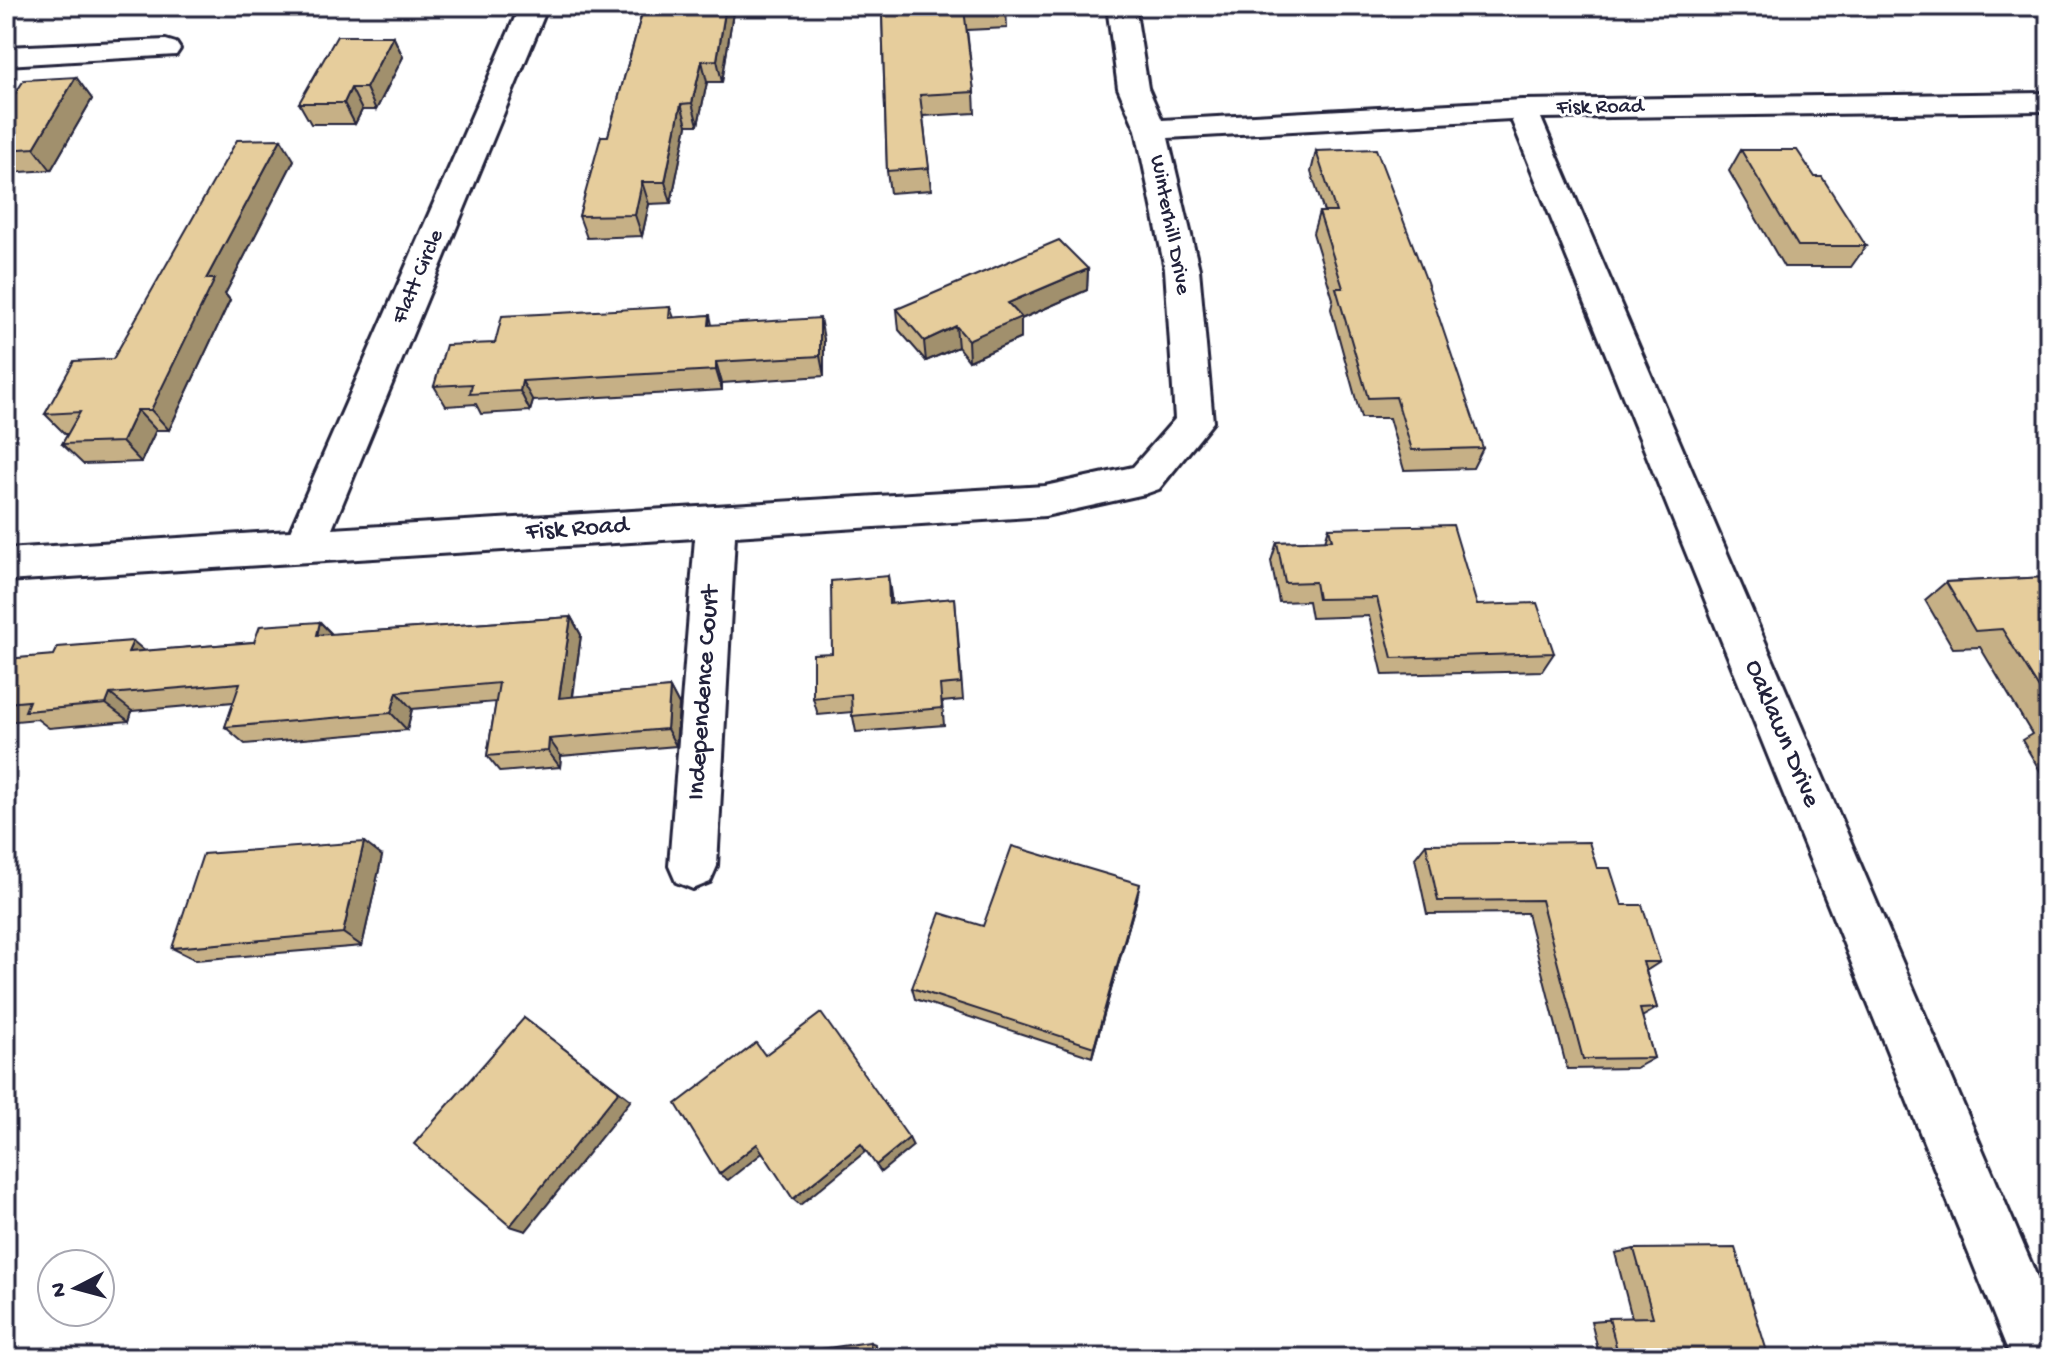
<svg xmlns="http://www.w3.org/2000/svg" width="2055" height="1364" viewBox="0 0 2055 1364" font-family="'Gochi Hand',sans-serif">
	<style>
		.lines { fill: none; stroke-linecap: round; stroke-linejoin: round }
		.minor-casing { stroke: #22223b; stroke-width: 6 }
		.minor { fill: #fff; fill-rule: evenodd }
		.wall { fill: #c6b086; stroke: #22223b; stroke-width: 2 }
		.shaded-wall { fill: #a1906d; stroke: #22223b; stroke-width: 2 }
		.building { fill: #e6cd9c; stroke: #22223b; stroke-width: 2 }
		.labels { text-anchor: middle; dominant-baseline: central; stroke-width: 6; stroke-linejoin: round; paint-order: stroke }
		.far-street-label { font-size: 22px; fill: #22223b; stroke: #fff }
		.street-label { font-size: 26px; fill: #22223b; stroke: #fff }
	</style>
	<rect width="100%" height="100%" fill="#fff"/>
	<filter id="ink" filterUnits="userSpaceOnUse"><feTurbulence type="fractalNoise" baseFrequency=".0125" numOctaves="2"/><feDisplacementMap in="SourceGraphic" scale="16" xChannelSelector="R" yChannelSelector="G"/><feConvolveMatrix kernelMatrix="1 2 1 2 8 2 1 2 1" color-interpolation-filters="sRGB"/></filter>
	<g filter="url(#ink)">
		<g class="lines">
			<!-- minor casing -->
			<g class="minor-casing">
				<g id="minor">
					<path d="M520 6H548L332 529 1045 486 1133 467 1175 419 1165 269 1136 130 1118 88 1107 6H1135L1148 88 1162 120 1522 100 2049 93V111L1541 118 2049 1305V1358H2011L1511 119 1168 138 1199 269 1213 422 1159 489 1145 494 1045 516 735 536 717 866 710 882 693 889 676 882 669 866 695 538 6 581V549L290 531Z"/>
					<path d="M166 40 176 43 180 49 176 55 6 65V47Z"/>
				</g>
			</g>
			<!-- minor -->
			<use href="#minor" class="minor"/>
		</g>
		<!-- wall -->
		<g class="wall">
			<path d="M644 6H734L722 82H707L698 125H687L671 203 649 204 642 236 587 238 579 216 608 136Z"/>
			<path d="M1006 7 1007 28 967 30 974 92 975 113 923 116 931 190 890 193 887 171 882 14Z"/>
			<path d="M393 36 403 57 376 110H362L355 124H311L299 103Z"/>
			<path d="M76 77 92 99 51 170 6 173V108Z"/>
			<path d="M1741 150 1866 246 1851 267H1784L1729 171Z"/>
			<path d="M1316 151 1483 448 1473 468 1404 470 1389 418H1361L1331 309 1333 299 1313 233 1319 212H1324L1311 172Z"/>
			<path d="M294 160 225 294 230 300 169 430H156L141 462 83 464 62 444 68 434H65L45 414 113 359Z"/>
			<path d="M1088 269 1087 290 1021 319V338L969 361 958 347 926 361 899 330 897 309Z"/>
			<path d="M670 307 674 318 710 315 712 325 824 339V376L722 383V390L533 401 530 411 481 414 476 404 446 406 434 386 495 343Z"/>
			<path d="M1329 528 1477 605 1554 653 1542 671 1383 675 1369 616 1311 618 1308 601 1279 602 1271 561 1277 542 1325 541Z"/>
			<path d="M888 576 891 604 955 598 963 700 942 702 944 725 856 732 852 712 818 715 813 698 832 653Z"/>
			<path d="M2049 577V786L2022 740 2032 734 1980 647 1953 648 1925 600 1946 582Z"/>
			<path d="M571 617 581 635 573 697 670 688 679 705 676 746 561 756 560 767 500 772 487 756 496 702 412 709 407 730 245 744 225 727 234 702 132 711 129 721 49 728 37 719 6 722V659L145 651 254 642 320 622 332 634Z"/>
			<path d="M1426 844 1597 868 1660 962 1646 971 1657 1008 1642 1017 1654 1058 1636 1068 1567 1069 1527 913 1427 914 1415 858Z"/>
			<path d="M382 856 362 946 196 960 172 948Z"/>
			<path d="M1137 898 1092 1057 915 999 912 988 983 926Z"/>
			<path d="M1634 1249 1769 1358H1600L1591 1321 1632 1318 1615 1253Z"/>
		</g>
		<!-- shaded-wall -->
		<g class="shaded-wall">
			<path d="M726 6H734L722 82 717 60Z"/>
			<path d="M393 36 403 57 376 110 366 88Z"/>
			<path d="M702 61 707 82 698 125 692 103Z"/>
			<path d="M76 77 92 99 51 170 34 148Z"/>
			<path d="M351 88 362 110 355 124 344 103Z"/>
			<path d="M681 104 687 125 671 203 665 182Z"/>
			<path d="M281 139 294 160 225 294 230 300 169 430 151 410 206 279Z"/>
			<path d="M642 182 649 204 642 236 635 215Z"/>
			<path d="M1088 269 1087 290 1021 319V338L969 361 968 340 1008 303Z"/>
			<path d="M820 318 824 339V376L820 356Z"/>
			<path d="M956 326 958 347 926 361 924 341Z"/>
			<path d="M716 362 722 383V390L716 370Z"/>
			<path d="M522 381 533 401 530 411 520 391Z"/>
			<path d="M137 410 156 430 141 462 122 442Z"/>
			<path d="M888 576 891 595 892 622 889 604Z"/>
			<path d="M571 617 581 635 570 715 559 698Z"/>
			<path d="M320 622 337 640 317 635Z"/>
			<path d="M133 641 154 659 128 652Z"/>
			<path d="M670 688 679 705 676 746 667 729Z"/>
			<path d="M397 692 412 709 407 730 391 713Z"/>
			<path d="M110 694 132 711 129 721 106 704Z"/>
			<path d="M549 739 561 756 560 767 548 751Z"/>
			<path d="M364 842 382 856 362 946 343 933Z"/>
			<path d="M1140 884 1137 898 1092 1057 1094 1047Z"/>
			<path d="M524 1018 631 1100 526 1231 510 1226Z"/>
			<path d="M909 1138 913 1146 881 1172 876 1165Z"/>
			<path d="M757 1144 765 1151 728 1180 719 1174Z"/>
			<path d="M861 1144 866 1151 800 1205 793 1199Z"/>
			<path d="M870 1342 875 1344 876 1358H871Z"/>
		</g>
		<!-- building -->
		<g class="building">
			<path d="M644 6H726L717 60 702 61 692 103 681 104 665 182H642L635 215 579 216 601 136H608Z"/>
			<path d="M887 6H1006V7L964 9 974 92 920 95 929 168 887 171 882 14 887 13Z"/>
			<path d="M337 36H393L366 88H351L344 103H299Z"/>
			<path d="M76 77 34 148 6 150V108L24 80Z"/>
			<path d="M281 139 206 279H215L151 410H137L122 442 62 444 80 412 45 414 74 361 113 359 237 140Z"/>
			<path d="M1376 149 1427 282 1483 448 1412 450 1396 397 1368 398 1336 288H1343L1319 212H1336L1316 151Z"/>
			<path d="M1741 150H1797L1815 177H1822L1866 246H1798Z"/>
			<path d="M1059 240 1088 269 1008 303 1021 317 968 340 956 326 924 341 897 309Z"/>
			<path d="M670 307 669 318 710 315 709 325 820 318V356L716 362V370L522 381 520 391 470 394 472 384 434 386 446 345 495 343 502 316Z"/>
			<path d="M1453 525 1477 605 1537 603 1554 653 1392 658 1377 598 1318 599 1315 582 1285 583 1277 542 1332 540 1329 528Z"/>
			<path d="M888 576 889 604 955 598 961 683 940 685 942 708 852 716 851 694 813 698V654L832 653 831 581Z"/>
			<path d="M2049 577V704L2002 629 1975 631 1946 582Z"/>
			<path d="M571 617 559 698 670 688 667 729 549 739 548 751 487 756 499 683 397 692 391 713 225 727 240 683 110 694 106 704 25 711 29 701 6 703V659L54 655 58 647 133 641 128 652 254 642 260 626 320 622 317 635Z"/>
			<path d="M364 842 343 933 172 948 203 854Z"/>
			<path d="M1589 842 1597 868H1610L1622 905H1642L1660 962H1643L1657 1008 1640 1009 1654 1058 1583 1059 1541 900 1438 901 1426 844Z"/>
			<path d="M1012 846 1140 884 1094 1047 912 988 940 913 983 926Z"/>
			<path d="M821 1013 909 1138 876 1165 861 1144 793 1199 757 1144 719 1174 676 1104 756 1043 765 1055Z"/>
			<path d="M524 1018 619 1091 510 1226 414 1144Z"/>
			<path d="M1735 1248 1769 1358H1619L1609 1318 1653 1317 1634 1249Z"/>
			<path d="M870 1342 871 1358H759Z"/>
		</g>
	</g>
	<g class="labels">
		<!-- far-street labels -->
		<g class="far-street-label">
			<text transform="translate(1600 108) rotate(-1)">Fisk Road</text>
			<text transform="translate(1169 225) rotate(79)">Winterhill Drive</text>
			<text transform="translate(419 277) rotate(-67)">Flatt Circle</text>
		</g>
		<!-- street labels -->
		<g class="street-label">
			<text transform="translate(577 530) rotate(-4)">Fisk Road</text>
			<text transform="translate(705 693) rotate(-86)">Independence Court</text>
			<text transform="translate(1781 734) rotate(67)">Oaklawn Drive</text>
		</g>
	</g>
	<!-- margin -->
	<rect width="2055" height="1364" fill="none" stroke="#fff" stroke-width="32"/>
	<rect x="16" y="16" width="2023" height="1332" fill="none" stroke="#22223b" stroke-width="3" filter="url(#ink)"/>
	<!-- north arrow -->
	<g transform="translate(76 1288) rotate(264)"><circle r="38" fill="#ffffff" stroke="#a7a7b1" stroke-width="2"/>
	<path d="M0-6L14 30L0 20L-14 30Z" fill="#22223b"/>
	<text y="-12" font-size="22" font-weight="bold" text-anchor="middle" fill="#22223b">N</text>
	</g>
</svg>
